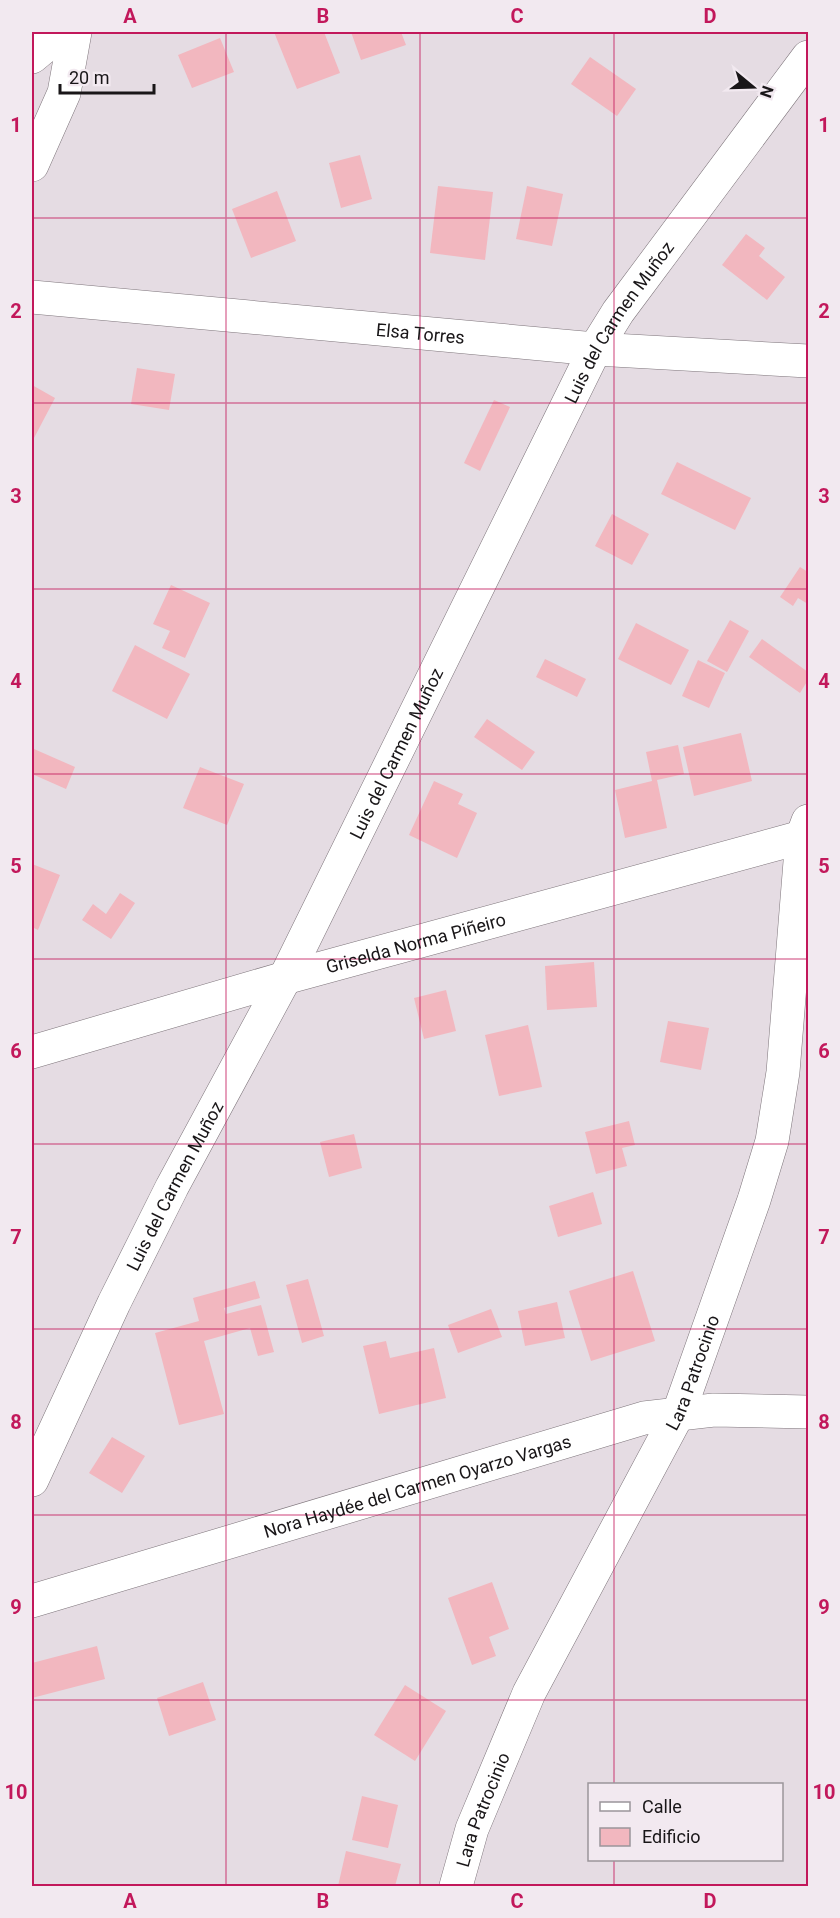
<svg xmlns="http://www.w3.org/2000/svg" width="840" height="1918" viewBox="0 0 840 1918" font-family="Roboto,sans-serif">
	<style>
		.building { fill: #f2b7bf }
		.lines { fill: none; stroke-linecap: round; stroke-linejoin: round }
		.street-casing { stroke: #7e757b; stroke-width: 34 }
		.secondary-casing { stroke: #7e757b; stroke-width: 34 }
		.street { stroke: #fff; stroke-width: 33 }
		.secondary { stroke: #fff; stroke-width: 33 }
		.grid { fill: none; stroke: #c2185b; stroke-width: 1.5; stroke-opacity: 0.55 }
		.labels { text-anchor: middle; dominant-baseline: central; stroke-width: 4.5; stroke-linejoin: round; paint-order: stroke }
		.street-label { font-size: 18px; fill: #191618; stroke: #f2e9f0 }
		.neatline { fill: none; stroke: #c2185b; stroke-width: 2 }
		.grid-label { font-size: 20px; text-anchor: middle; font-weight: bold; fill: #c2185b }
	</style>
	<rect width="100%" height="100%" fill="#e5dce3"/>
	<!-- building -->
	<g class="building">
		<path d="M274 32H324L340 73 297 89Z"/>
		<path d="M351 32H401L406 45 361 60Z"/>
		<path d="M220 38 234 72 192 88 178 55Z"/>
		<path d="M590 57 636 89 617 116 571 84Z"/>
		<path d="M360 155 372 199 341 208 329 163Z"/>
		<path d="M438 186 493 192 485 260 430 253Z"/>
		<path d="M527 186 563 194 552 246 516 239Z"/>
		<path d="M277 191 296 241 251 258 232 209Z"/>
		<path d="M746 234 765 248 759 256 785 277 767 300 722 265Z"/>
		<path d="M137 368 175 374 169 410 131 404Z"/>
		<path d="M32 385 55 398 34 438 32 437Z"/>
		<path d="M494 400 510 407 480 471 464 463Z"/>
		<path d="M677 462 751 498 735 530 661 494Z"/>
		<path d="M612 514 649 534 632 565 595 546Z"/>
		<path d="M800 567 808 572V604L798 598 793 606 780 597Z"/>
		<path d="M171 585 210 603 185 658 162 648 170 631 153 624Z"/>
		<path d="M730 620 749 631 727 672 707 661Z"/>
		<path d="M636 623 689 650 671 685 618 659Z"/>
		<path d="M762 639 808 672V680L800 693 749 657Z"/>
		<path d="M135 645 190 674 167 719 112 691Z"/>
		<path d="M545 659 586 679 577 697 536 677Z"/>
		<path d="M698 660 725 673 709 708 682 696Z"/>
		<path d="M487 719 535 752 522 770 474 737Z"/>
		<path d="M741 733 752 781 694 796 683 747Z"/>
		<path d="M678 745 684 774 657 780 667 828 625 838 615 790 652 781 646 752Z"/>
		<path d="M34 749 75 767 66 789 32 774Z"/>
		<path d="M200 767 244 784 227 825 183 808Z"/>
		<path d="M434 781 463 794 458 804 477 813 457 858 409 835Z"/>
		<path d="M32 864 60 875 38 930 32 927Z"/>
		<path d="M120 893 135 903 111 939 82 920 93 904 106 914Z"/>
		<path d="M594 962 597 1007 547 1010 545 966Z"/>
		<path d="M446 990 456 1031 424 1039 414 998Z"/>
		<path d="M668 1021 709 1028 701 1070 660 1062Z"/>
		<path d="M528 1025 542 1087 499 1096 485 1035Z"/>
		<path d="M629 1121 635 1145 622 1148 627 1166 596 1174 585 1132Z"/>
		<path d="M354 1134 362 1168 329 1177 320 1142Z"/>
		<path d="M593 1192 602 1224 558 1237 549 1206Z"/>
		<path d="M633 1271 655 1341 591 1361 569 1291Z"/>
		<path d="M308 1279 324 1336 302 1343 286 1285Z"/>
		<path d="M255 1281 260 1298 224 1308 226 1314 261 1305 274 1352 258 1356 250 1328 204 1341 224 1414 179 1425 155 1333 199 1321 193 1298Z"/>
		<path d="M557 1302 565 1338 525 1346 518 1311Z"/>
		<path d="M491 1309 502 1337 458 1353 448 1325Z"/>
		<path d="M386 1341 390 1358 434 1348 446 1398 379 1414 363 1346Z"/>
		<path d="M112 1437 145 1456 122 1493 89 1473Z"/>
		<path d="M492 1582 509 1629 489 1637 496 1656 472 1665 448 1598Z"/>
		<path d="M97 1646 105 1679 32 1698V1663Z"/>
		<path d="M203 1682 216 1720 169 1736 157 1698Z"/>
		<path d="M405 1685 446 1711 415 1761 374 1735Z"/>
		<path d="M362 1796 398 1805 388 1848 352 1840Z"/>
		<path d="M346 1851 401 1864 395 1886H338Z"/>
	</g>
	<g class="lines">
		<!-- street casing -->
		<g class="street-casing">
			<g id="street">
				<path d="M32 57 62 32"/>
				<path d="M32 165 64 93 75 32"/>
				<path id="s1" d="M32 297 595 349 808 361"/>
				<path id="s2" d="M32 1052 285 978 802 837"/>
				<path id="s3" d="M32 1480 114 1303 172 1187 285 978 595 349 618 312 808 57"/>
				<path id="s4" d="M456 1886 472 1829 529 1693 679 1412 754 1200 772 1141 783 1072 802 837 808 821"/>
			</g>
		</g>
		<!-- secondary casing -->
		<g class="secondary-casing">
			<g id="secondary">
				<path id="s5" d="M32 1601 644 1418 714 1410 808 1412"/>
			</g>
		</g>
		<!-- street -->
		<use href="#street" class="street"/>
		<!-- secondary -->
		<use href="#secondary" class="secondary"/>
	</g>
	<!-- grid -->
	<path class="grid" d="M226 32V1886M420 32V1886M614 32V1784M32 218H808M32 403H808M32 589H808M32 774H808M32 959H808M32 1144H808M32 1329H808M32 1515H808M32 1700H808M614 1860V1886"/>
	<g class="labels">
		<!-- street labels -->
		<g class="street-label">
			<text stroke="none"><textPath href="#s3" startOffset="1299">Luis del Carmen Muñoz</textPath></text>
			<text stroke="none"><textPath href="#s1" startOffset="390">Elsa Torres</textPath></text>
			<text stroke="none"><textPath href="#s3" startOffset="813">Luis del Carmen Muñoz</textPath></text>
			<text stroke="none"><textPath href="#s2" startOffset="399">Griselda Norma Piñeiro</textPath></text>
			<text stroke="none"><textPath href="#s3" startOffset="327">Luis del Carmen Muñoz</textPath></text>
			<text stroke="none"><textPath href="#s4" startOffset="567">Lara Patrocinio</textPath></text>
			<text stroke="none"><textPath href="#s5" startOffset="402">Nora Haydée del Carmen Oyarzo Vargas</textPath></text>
			<text stroke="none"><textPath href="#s4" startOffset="81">Lara Patrocinio</textPath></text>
		</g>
	</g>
	<!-- border -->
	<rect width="840" height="1918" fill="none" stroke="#f2e9f0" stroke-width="66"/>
	<!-- legend -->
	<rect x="588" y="1783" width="195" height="78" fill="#f2e9f0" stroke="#9b959a" stroke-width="1.5"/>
	<rect x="600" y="1802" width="30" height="9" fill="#ffffff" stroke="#9b959a" stroke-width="1.5"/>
	<text x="642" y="1813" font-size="18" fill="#191618">Calle</text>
	<rect x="600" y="1828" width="30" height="18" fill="#f2b7bf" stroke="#9b959a" stroke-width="1.5"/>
	<text x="642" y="1843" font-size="18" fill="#191618">Edificio</text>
	<!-- north arrow -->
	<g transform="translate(753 87) rotate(109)" stroke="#f2e9f0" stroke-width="4.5" paint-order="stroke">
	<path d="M0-4.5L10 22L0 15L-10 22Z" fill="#191618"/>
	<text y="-9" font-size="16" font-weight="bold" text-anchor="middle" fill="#191618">N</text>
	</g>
	<!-- scale -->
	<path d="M60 84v9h94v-9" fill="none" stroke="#191618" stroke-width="3"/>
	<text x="69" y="84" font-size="18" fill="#191618" stroke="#f2e9f0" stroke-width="4.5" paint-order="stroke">20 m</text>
	<rect x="33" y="33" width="774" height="1852" class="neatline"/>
	<g class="grid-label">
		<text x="130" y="23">A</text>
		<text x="323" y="23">B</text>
		<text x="517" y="23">C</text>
		<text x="710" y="23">D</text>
		<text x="16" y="132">1</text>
		<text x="824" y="132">1</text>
		<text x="16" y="318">2</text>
		<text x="824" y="318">2</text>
		<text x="16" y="503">3</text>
		<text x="824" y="503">3</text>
		<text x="16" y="688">4</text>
		<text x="824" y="688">4</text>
		<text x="16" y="873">5</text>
		<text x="824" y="873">5</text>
		<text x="16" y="1058">6</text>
		<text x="824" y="1058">6</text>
		<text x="16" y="1244">7</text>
		<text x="824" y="1244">7</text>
		<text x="16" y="1429">8</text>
		<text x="824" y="1429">8</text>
		<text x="16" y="1614">9</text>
		<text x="824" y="1614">9</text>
		<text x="16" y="1799">10</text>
		<text x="824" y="1799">10</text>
		<text x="130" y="1908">A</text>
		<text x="323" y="1908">B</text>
		<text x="517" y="1908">C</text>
		<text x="710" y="1908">D</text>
	</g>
</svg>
